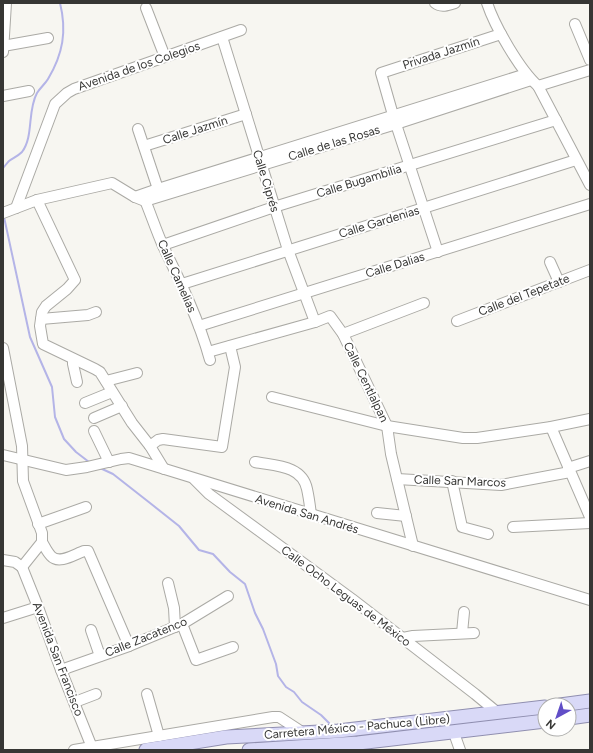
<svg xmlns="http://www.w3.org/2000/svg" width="593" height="753" viewBox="0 0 593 753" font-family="Figtree,sans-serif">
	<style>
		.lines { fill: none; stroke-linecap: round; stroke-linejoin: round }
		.stream { stroke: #b4b4e7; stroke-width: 2 }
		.minor-casing { stroke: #abaaa5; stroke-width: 12 }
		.major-casing { stroke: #908fb0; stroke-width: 15 }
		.minor { stroke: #fff; stroke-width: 10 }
		.major { stroke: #d9d9f7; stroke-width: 13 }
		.labels { text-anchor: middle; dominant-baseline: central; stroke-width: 4; stroke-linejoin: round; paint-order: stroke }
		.street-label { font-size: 12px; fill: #363634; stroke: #fff }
	</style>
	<rect width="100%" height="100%" fill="#f7f6f1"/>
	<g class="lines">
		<!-- stream -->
		<g class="stream">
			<path d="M3 168C5 166 7 163 9 161 13 158 18 156 22 152 34 136 27 111 37 93 40 88 45 84 48 79 63 54 67 31 60 3"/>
			<path d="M4 217 30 337 52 387 55 417 64 439 76 452 89 462"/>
			<path d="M100 468 113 474 150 503 179 526 199 550 213 554 230 572 245 584 255 613 263 629 276 664 278 676 286 687 294 692 302 702 321 715 329 723"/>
		</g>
		<!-- minor casing -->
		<g class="minor-casing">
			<g id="minor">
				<path d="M435 3C441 8 449 5 455 3"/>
				<path d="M487 3C495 27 520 70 538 86L590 185"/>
				<path d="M146 8 165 57"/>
				<path d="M575 24 590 60"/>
				<path d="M222 37 288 250 315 322"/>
				<path d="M3 46 48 38"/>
				<path d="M3 52 6 3"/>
				<path d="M538 86 590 70"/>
				<path d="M3 96 29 91"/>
				<path d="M138 129 158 189"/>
				<path d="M144 146 246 114"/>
				<path d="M143 195C150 212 156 230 163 246 181 283 199 320 210 360"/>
				<path d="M135 197 158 189 526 74"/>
				<path d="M37 200 75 280 67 289 46 306 42 312 40 326 43 344 95 369 100 372 132 423 150 446 164 469"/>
				<path d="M16 208 55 104 67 93 74 89 241 30"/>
				<path d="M3 213 37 200 112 183 135 197 145 201 396 124 531 80"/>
				<path d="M163 245 274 207 556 120"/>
				<path d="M438 252 393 115 381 73 501 34"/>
				<path d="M550 262 559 282"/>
				<path d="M182 284 576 160"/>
				<path d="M41 319 88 315 96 312"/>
				<path d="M457 321 590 270"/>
				<path d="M199 326 590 204"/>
				<path d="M343 334 424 303"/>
				<path d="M3 348 22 446 23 481 42 533V542"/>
				<path d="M208 352 315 322 330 316 343 334 387 426 391 454 413 546"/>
				<path d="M73 359V364L77 382"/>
				<path d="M106 381 137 373"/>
				<path d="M272 397 387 426 463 438H477L551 427 590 419"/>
				<path d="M85 403 112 392"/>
				<path d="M94 418 122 406"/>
				<path d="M551 427 590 517"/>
				<path d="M94 431 109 462"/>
				<path d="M150 446 158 440 163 439 222 447 235 367 230 346"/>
				<path d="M3 455 66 470 87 467 121 459 129 458 590 600"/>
				<path d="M255 462C275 466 302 465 307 489 309 498 310 506 311 515"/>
				<path d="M568 468 590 461"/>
				<path d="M194 479 209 494 352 599 475 694 498 713"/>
				<path d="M397 479 501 485 570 472"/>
				<path d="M452 481 462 527 488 534"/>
				<path d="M377 513 406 516"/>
				<path d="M38 524 86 507"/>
				<path d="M513 527 590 523"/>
				<path d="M42 542C45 547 47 552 51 556 59 565 75 554 84 551H88L129 646"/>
				<path d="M3 560 15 562 22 567"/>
				<path d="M22 567 38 607 61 670 93 750"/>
				<path d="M22 567 42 542"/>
				<path d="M168 583 174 608 175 627"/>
				<path d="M3 618 38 607"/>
				<path d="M182 624 196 660 233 647"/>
				<path d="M91 630 100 656"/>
				<path d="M462 633 464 612"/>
				<path d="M403 638 413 636 474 633"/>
				<path d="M61 670 129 646 182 624 228 596"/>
				<path d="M147 694 159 736"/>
				<path d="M75 702 96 694"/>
				<path d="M454 733 460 750"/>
				<path d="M74 750 273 717H279L305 734"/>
			</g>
		</g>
		<!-- major casing -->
		<g class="major-casing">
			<g id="major">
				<path d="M560 705 590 701"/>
				<path d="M569 718 590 715"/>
				<path d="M146 750 226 737 338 731 545 707"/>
				<path d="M249 750 358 743 545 721"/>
			</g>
		</g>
		<!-- minor -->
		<use href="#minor" class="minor"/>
		<!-- major -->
		<use href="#major" class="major"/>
	</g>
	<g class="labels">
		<!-- street labels -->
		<g class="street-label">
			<text transform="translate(441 53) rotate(-18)">Privada Jazmín</text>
			<text transform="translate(139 66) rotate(-19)">Avenida de los Colegios</text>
			<text transform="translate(195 130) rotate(-18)">Calle Jazmín</text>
			<text transform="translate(334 143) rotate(-17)">Calle de las Rosas</text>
			<text transform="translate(266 181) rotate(73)">Calle Ciprés</text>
			<text transform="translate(359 181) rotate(-17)">Calle Bugambilia</text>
			<text transform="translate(379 222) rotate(-17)">Calle Gardenias</text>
			<text transform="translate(395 265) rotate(-17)">Calle Dalias</text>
			<text transform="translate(177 276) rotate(66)">Calle Camelias</text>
			<text transform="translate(524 295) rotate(-21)">Calle del Tepetate</text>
			<text transform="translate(366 382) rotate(64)">Calle Centlalpan</text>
			<text transform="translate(460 481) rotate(2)">Calle San Marcos</text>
			<text transform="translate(307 514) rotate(17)">Avenida San Andrés</text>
			<text transform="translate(346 596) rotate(37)">Calle Ocho Leguas de México</text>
			<text transform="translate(146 637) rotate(-22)">Calle Zacatenco</text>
			<text transform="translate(58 659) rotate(69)">Avenida San Francisco</text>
			<text transform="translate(357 727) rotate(-5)">Carretera México - Pachuca (Libre)</text>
		</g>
	</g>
	<!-- border -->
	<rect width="593" height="753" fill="none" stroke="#363634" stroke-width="8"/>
	<!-- north arrow -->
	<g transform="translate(557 717) rotate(220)"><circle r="19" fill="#ffffff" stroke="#afafae"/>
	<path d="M0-3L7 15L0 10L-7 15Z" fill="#614ec7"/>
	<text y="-6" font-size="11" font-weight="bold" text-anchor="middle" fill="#363634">N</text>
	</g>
</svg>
